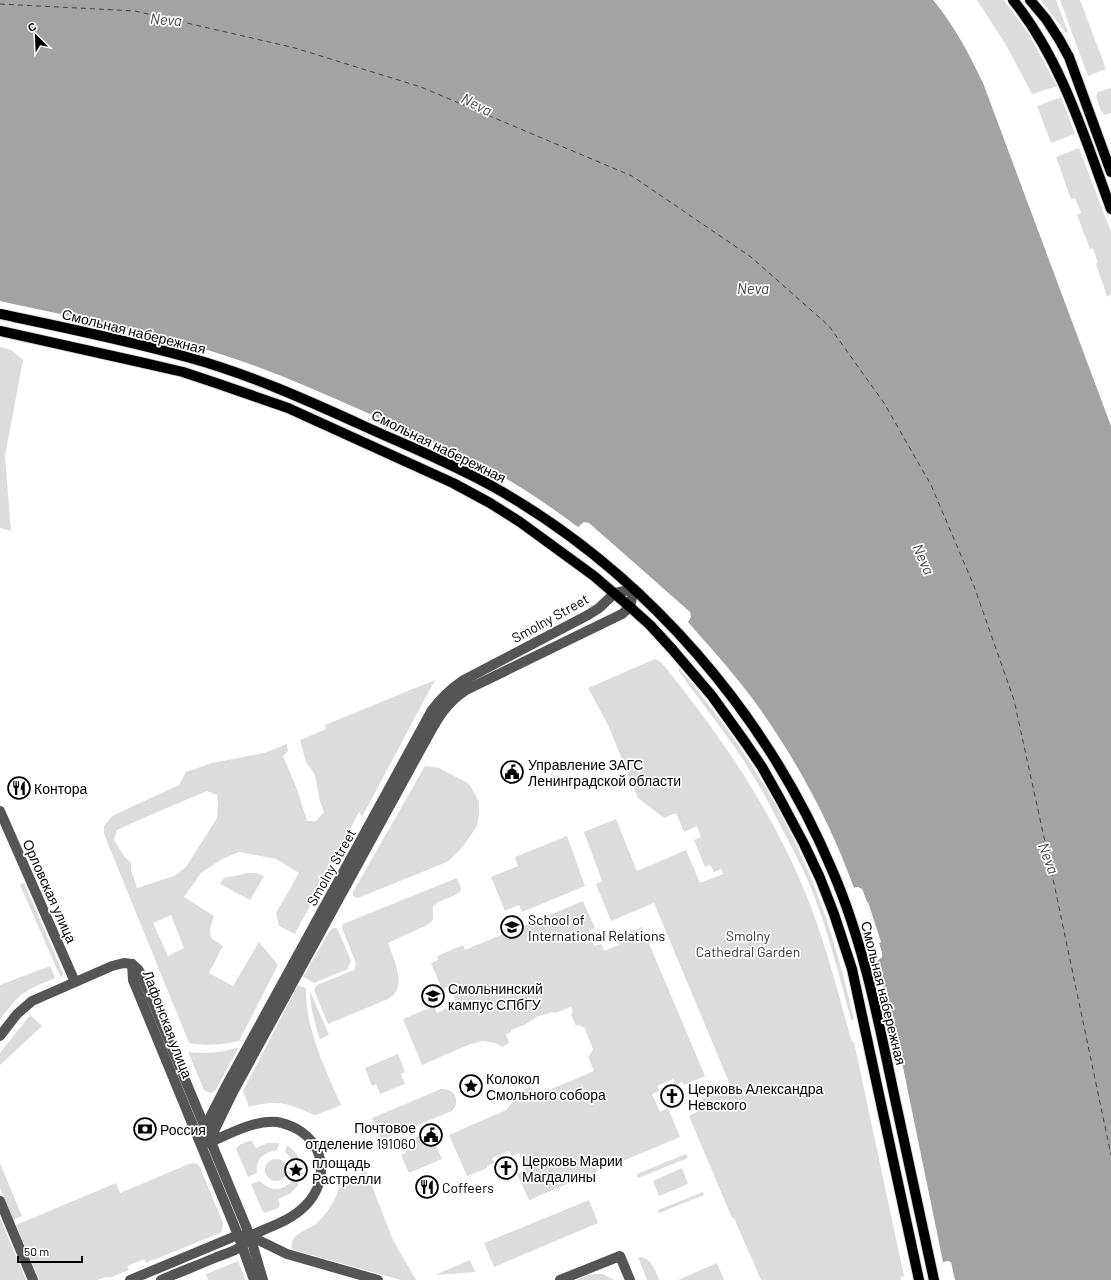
<svg xmlns="http://www.w3.org/2000/svg" width="1111" height="1280" viewBox="0 0 1111 1280" font-family="Barlow,sans-serif">
	<style>
		.green { fill: #dcdcdc; fill-rule: evenodd }
		.water { fill: #a3a3a3 }
		.pier { fill: #fff }
		.lines { fill: none; stroke-linecap: round; stroke-linejoin: round }
		.ferry { stroke: #444; stroke-width: 1; stroke-dasharray: 5 4; stroke-linecap: butt }
		.major-casing { stroke: #dbdbdb; stroke-width: 12 }
		.minor { stroke: #555; stroke-width: 10 }
		.major { stroke: #000; stroke-width: 10 }
		.labels { text-anchor: middle; dominant-baseline: central; stroke-width: 3.5; stroke-linejoin: round; paint-order: stroke }
		.street-label { font-size: 14px; fill: #000; stroke: #fff }
		.poi-label { font-size: 14px; fill: #000; stroke: #fff; text-anchor: start }
		.park-label { font-size: 14px; fill: #333; stroke: #fff }
		.water-label { font-size: 15px; font-style: italic; fill: #444; stroke: #fff }
	</style>
	<rect width="100%" height="100%" fill="#fff"/>
	<!-- green -->
	<g class="green">
		<path d="M977 0H1004L1028 33 1057 86 1032 94 1006 45Z"/>
		<path d="M1041 0H1056L1068 32 1066 33Z"/>
		<path d="M1060 0H1080L1106 69 1088 76Z"/>
		<path d="M1111 88V113L1105 115 1101 111 1096 96 1098 92Z"/>
		<path d="M1061 97 1075 134 1051 143 1037 106Z"/>
		<path d="M1079 148 1111 232V297L1110 295 1107 296 1096 264 1098 263 1093 248 1090 249 1077 215 1081 213 1075 198 1071 199 1056 157Z"/>
		<path d="M0 347 11 350 23 360 5 456 11 531 0 528Z"/>
		<path d="M655 659 661 662C717 731 768 804 803 887 824 937 837 990 852 1042H854L904 1276 900 1277 901 1280H761L734 1218H732L689 1116 697 1112 693 1103 731 1087 654 903 611 921 596 884 602 881 584 832 616 819 637 871 686 850 700 883 723 874 721 869 714 872 710 865 705 867 694 840 701 837 697 826 684 832 676 813 664 818 638 798 608 725 588 688Z"/>
		<path d="M679 668C734 733 782 804 813 883 831 927 843 973 854 1019L851 1020C839 974 827 927 809 883 801 865 792 847 782 829 768 800 752 772 733 745 715 720 696 695 678 670Z"/>
		<path d="M435 680 362 817 359 812 295 934 279 926 276 913 299 873 276 859 239 852 222 859 201 873 184 897 214 916 210 929 211 938 223 946 209 973 233 986 259 942 278 965 239 1041C221 1045 208 1046 189 1043L104 834V826L112 816 179 785 186 772 212 763 264 753 287 744 288 751 283 756 297 789 307 821H316L324 812 320 802 315 775 306 762 300 740 326 729 325 725ZM207 791 217 795 218 803 217 818 186 867 174 876 137 888 131 870V863L124 856 114 840 117 830 155 813ZM171 915 184 948 168 956 153 923Z"/>
		<path d="M425 766 439 768 464 781 470 785 479 802V814L477 826 462 848 447 862 358 898 357 897H355L353 896V892Z"/>
		<path d="M567 836 585 886 522 912 519 905 505 911 491 877 518 866 515 857Z"/>
		<path d="M248 873H256L264 876 250 900 220 884 224 878Z"/>
		<path d="M457 878 461 888 460 892C452 898 441 899 433 906V920L427 925 388 943C392 954 401 975 398 986 397 992 393 996 388 999L328 1024 314 990 317 985 354 970 356 963 342 928 343 924Z"/>
		<path d="M24 883 63 973 62 976 61 978 20 885Z"/>
		<path d="M583 901 595 928 588 931 594 946 601 944 604 951 619 945 616 938 642 927 705 1076 684 1085 682 1082 675 1085 673 1079 657 1086 659 1091 652 1094 660 1112 668 1108 680 1137 611 1166 608 1160 596 1165 598 1171 529 1200 517 1174 526 1171 519 1153 512 1156 509 1151 492 1158 494 1163 487 1166V1168L467 1176 449 1135 506 1110 522 1091 531 1087 535 1096 594 1071 588 1056 590 1055 593 1049 584 1027 578 1025 576 1026 571 1014 573 1012 571 1007 555 1013 554 1012 538 1016 524 1025 511 1030V1032L506 1034 509 1043 502 1047 495 1043 482 1041 468 1045 422 1065 403 1019 434 1006 437 1013 449 1007 447 1003 455 999 449 986 442 989 431 963 438 960 437 956 463 945 465 950Z"/>
		<path d="M333 928H337L351 961 348 967V969L314 983 303 977 330 930Z"/>
		<path d="M50 966 55 978C44 983 31 987 21 995 13 1002 7 1011 0 1019V985Z"/>
		<path d="M298 985 306 988C305 1029 325 1068 341 1105L316 1115C309 1114 305 1110 298 1108 282 1101 266 1102 249 1107L243 1091Z"/>
		<path d="M310 991 329 1035 320 1039C315 1023 310 1008 310 991Z"/>
		<path d="M30 1015 42 1026 0 1065V1053Z"/>
		<path d="M239 1047 215 1091C211 1094 208 1093 204 1090L188 1052C206 1054 222 1053 239 1047Z"/>
		<path d="M398 1054 405 1072 401 1074 405 1084 380 1094 376 1084 372 1086 365 1068Z"/>
		<path d="M441 1089C455 1088 461 1101 452 1111L381 1140 372 1118Z"/>
		<path d="M426 1133 430 1143 434 1141 442 1159 409 1173 401 1155 406 1153 402 1144Z"/>
		<path d="M249 1141H252L256 1148 268 1143H279L277 1150C264 1152 255 1159 257 1173L248 1177 236 1149 239 1145Z"/>
		<path d="M287 1145C298 1153 304 1163 302 1177L295 1174C296 1164 292 1158 285 1152Z"/>
		<path d="M686 1154 688 1158 638 1178 637 1174Z"/>
		<circle cx="276" cy="1170" r="11"/>
		<path d="M0 1163 22 1216 13 1220 0 1188Z"/>
		<path d="M193 1163 197 1164 200 1167 223 1223 222 1231 220 1233 146 1263 144 1259 127 1266 129 1270 112 1277H106L97 1280H39L16 1225 116 1183 120 1193 189 1164Z"/>
		<path d="M682 1168 688 1184 659 1196 653 1181Z"/>
		<path d="M366 1171 393 1240 416 1280H401L294 1250 292 1248C289 1234 308 1230 317 1223 326 1214 334 1204 338 1191 339 1188 339 1185 341 1182Z"/>
		<path d="M260 1181C269 1191 282 1192 292 1181L299 1184 291 1193 278 1199 280 1205 278 1208 265 1213 262 1210 251 1184Z"/>
		<path d="M703 1192 704 1195 659 1213 658 1210Z"/>
		<path d="M589 1200 598 1223 494 1267 484 1243Z"/>
		<path d="M0 1218 26 1280H0Z"/>
		<path d="M638 1257C651 1257 655 1269 659 1280H647Z"/>
		<path d="M470 1260 475 1272 435 1275Z"/>
		<path d="M238 1261 246 1280H208L206 1274Z"/>
		<path d="M717 1263 724 1280H678Z"/>
		<path d="M595 1274H603L614 1280H576L589 1275Z"/>
	</g>
	<!-- water -->
	<path class="water" d="M0 0H933C954 25 969 54 983 83L1111 426V1280H955L951 1262 948 1261 943 1262 903 1067 877 961 880 959 882 953 863 891 858 887 854 888C829 819 793 753 749 694 730 669 708 645 688 622L691 617 690 612 589 523 584 522 578 527C555 510 531 493 505 478 460 452 411 432 363 411 306 386 250 361 190 345 127 327 63 315 0 301Z"/>
	<!-- pier -->
	<g class="pier">
		<path d="M617 548 660 586 659 587 615 549Z"/>
		<path d="M858 887 862 889 867 902H868L881 942 879 943 882 954V957L877 961V959L880 956V954L877 943 878 941 867 904 865 903 861 892 859 889 855 890 854 888Z"/>
	</g>
	<g class="lines">
		<!-- ferry -->
		<path class="ferry" d="M0 4 135 11 295 48 421 87 632 176 751 257 829 326 884 403 931 485 974 586 1014 700 1052 874 1111 1155"/>
		<!-- major casing -->
		<g class="major-casing">
			<g id="major">
				<path d="M1013 0C1062 61 1084 136 1111 209"/>
				<path d="M1030 0 1046 19 1059 39 1069 57 1111 172"/>
				<path d="M0 314C62 327 126 340 187 357 249 374 307 400 366 427 410 447 456 465 499 490 647 575 767 714 833 872 862 940 877 1013 892 1085 906 1150 920 1215 934 1280"/>
				<path d="M0 331 144 363 183 372 216 383 288 408 453 483 490 503 520 522 594 576 630 607 650 625 672 649 712 696 745 742 762 767 780 799 804 844 820 878 834 914 852 969 919 1280"/>
			</g>
		</g>
		<!-- minor -->
		<g class="minor">
			<path d="M0 811 75 982"/>
			<path d="M132 964 138 969 142 976 250 1236 263 1280"/>
			<path d="M132 964 133 980 238 1235 254 1280"/>
			<path d="M0 1036 17 1014 32 1001 112 966 124 963 132 964"/>
			<path d="M202 1146 205 1127 225 1088 432 710C441 698 449 690 462 681L588 615 599 608 615 593 634 589 630 607 622 614 466 690C443 705 435 724 422 747L233 1092 215 1129 212 1142"/>
			<path d="M0 1201 33 1280"/>
			<path d="M130 1280 238 1235 250 1236 287 1254 378 1280"/>
			<path d="M161 1280C180 1272 198 1265 217 1257 225 1254 235 1251 242 1246 246 1243 248 1237 252 1235 271 1226 290 1221 305 1206 328 1183 327 1146 297 1129 291 1126 284 1123 277 1122 253 1120 230 1134 208 1143"/>
			<path d="M560 1280 620 1256 630 1280"/>
		</g>
		<!-- major -->
		<use href="#major" class="major"/>
	</g>
	<!-- icons -->
	<defs>
		<g id="civic-ring" transform="scale(1.15)"><circle r="9.5" fill="#fff" stroke="#000" stroke-width="1.5"/><path d="M-.6-6.5H3V-4.5H.6V-3L4-1V1h2V6H-6V1h2V-1L-.6-3ZM-1.2 2.5V6h2.4V2.5Z" fill="#000"/></g>
		<g id="restaurant-ring" transform="scale(1.15)"><circle r="9.5" fill="#fff" stroke="#000" stroke-width="1.5"/><path d="M-5-6h1v4h1v-4h1v4h1v-4h1v5L-1.5 .5V6h-2V.5L-5-1ZM5-6V6H3V1.5H1.5Q1.5-4 5-6Z" fill="#000"/></g>
		<g id="university-ring" transform="scale(1.15)"><circle r="9.5" fill="#fff" stroke="#000" stroke-width="1.5"/><path d="M0-5L7-2L0 1L-7-2ZM-4 1L0 2.5L4 1V4Q0 6-4 4Z" fill="#000"/></g>
		<g id="school-ring" transform="scale(1.15)"><circle r="9.5" fill="#fff" stroke="#000" stroke-width="1.5"/><path d="M0-5L7-2L0 1L-7-2ZM-4 1L0 2.5L4 1V4Q0 6-4 4Z" fill="#000"/></g>
		<g id="sight-ring" transform="scale(1.15)"><circle r="9.5" fill="#fff" stroke="#000" stroke-width="1.5"/><path d="M0-6L1.8-2.2L6-1.7L2.9 1.2L3.7 5.4L0 3.3L-3.7 5.4L-2.9 1.2L-6-1.7L-1.8-2.2Z" fill="#000"/></g>
		<g id="church-ring" transform="scale(1.15)"><circle r="9.5" fill="#fff" stroke="#000" stroke-width="1.5"/><path d="M-1.2-6h2.4v3.5h3.3v2.4h-3.3V6h-2.4V-.1h-3.3v-2.4h3.3Z" fill="#000"/></g>
		<g id="bank-ring" transform="scale(1.15)"><circle r="9.5" fill="#fff" stroke="#000" stroke-width="1.5"/><path d="M-6-4H6V4H-6ZM0-2.3a2.3 2.3 0 1 0 0 4.6a2.3 2.3 0 1 0 0-4.6Z" fill="#000"/></g>
	</defs>
	<g fill-rule="evenodd">
		<use href="#civic-ring" x="512" y="772"/>
		<use href="#restaurant-ring" x="19" y="788"/>
		<use href="#university-ring" x="512" y="927"/>
		<use href="#school-ring" x="433" y="996"/>
		<use href="#sight-ring" x="471" y="1086"/>
		<use href="#church-ring" x="672" y="1096"/>
		<use href="#bank-ring" x="145" y="1129"/>
		<use href="#civic-ring" x="431" y="1135"/>
		<use href="#church-ring" x="506" y="1168"/>
		<use href="#sight-ring" x="296" y="1170"/>
		<use href="#restaurant-ring" x="427" y="1187"/>
	</g>
	<g class="labels">
		<!-- street labels -->
		<g class="street-label">
			<text transform="translate(134 331) rotate(14)">Смольная набережная</text>
			<text transform="translate(439 446) rotate(26)">Смольная набережная</text>
			<text transform="translate(550 618) rotate(-29)">Smolny Street</text>
			<text transform="translate(331 867) rotate(-61)">Smolny Street</text>
			<text transform="translate(50 891) rotate(66)">Орловская улица</text>
			<text transform="translate(884 993) rotate(76)">Смольная набережная</text>
			<text transform="translate(168 1024) rotate(69)">Лафонская улица</text>
		</g>
		<!-- poi labels -->
		<g class="poi-label">
			<text x="528" y="764">Управление ЗАГС<tspan x="528" dy="16">Ленинградской области</tspan></text>
			<text x="34" y="788">Контора</text>
			<text x="528" y="919">School of<tspan x="528" dy="16">International Relations</tspan></text>
			<text x="448" y="988">Смольнинский<tspan x="448" dy="16">кампус СПбГУ</tspan></text>
			<text x="486" y="1078">Колокол<tspan x="486" dy="16">Смольного собора</tspan></text>
			<text x="688" y="1088">Церковь Александра<tspan x="688" dy="16">Невского</tspan></text>
			<text x="416" y="1127" text-anchor="end">Почтовое<tspan x="416" dy="16">отделение 191060</tspan></text>
			<text x="160" y="1129">Россия</text>
			<text x="522" y="1160">Церковь Марии<tspan x="522" dy="16">Магдалины</tspan></text>
			<text x="312" y="1162">площадь<tspan x="312" dy="16">Растрелли</tspan></text>
			<text x="442" y="1187">Coffeers</text>
		</g>
		<!-- park labels -->
		<g class="park-label">
			<text x="748" y="935">Smolny<tspan x="748" dy="16">Cathedral Garden</tspan></text>
		</g>
		<!-- water labels -->
		<g class="water-label">
			<text transform="translate(166 19) rotate(4)">Neva</text>
			<text transform="translate(477 104) rotate(27)">Neva</text>
			<text x="753" y="288">Neva</text>
			<text transform="translate(924 559) rotate(66)">Neva</text>
			<text transform="translate(1049 858) rotate(69)">Neva</text>
		</g>
	</g>
	<!-- north arrow -->
	<g transform="translate(36 36) rotate(336)" stroke="#ffffff" stroke-width="3" paint-order="stroke">
	<path d="M0-3L7 15L0 10L-7 15Z" fill="#000000"/>
	<text y="-6" font-size="11" font-weight="bold" text-anchor="middle" fill="#000000">С</text>
	</g>
	<!-- scale -->
	<path d="M18 1256v6h64v-6" fill="none" stroke="#000000" stroke-width="2"/>
	<text x="24" y="1256" font-size="12" fill="#000000" stroke="#ffffff" stroke-width="3" paint-order="stroke">50 m</text>
</svg>
